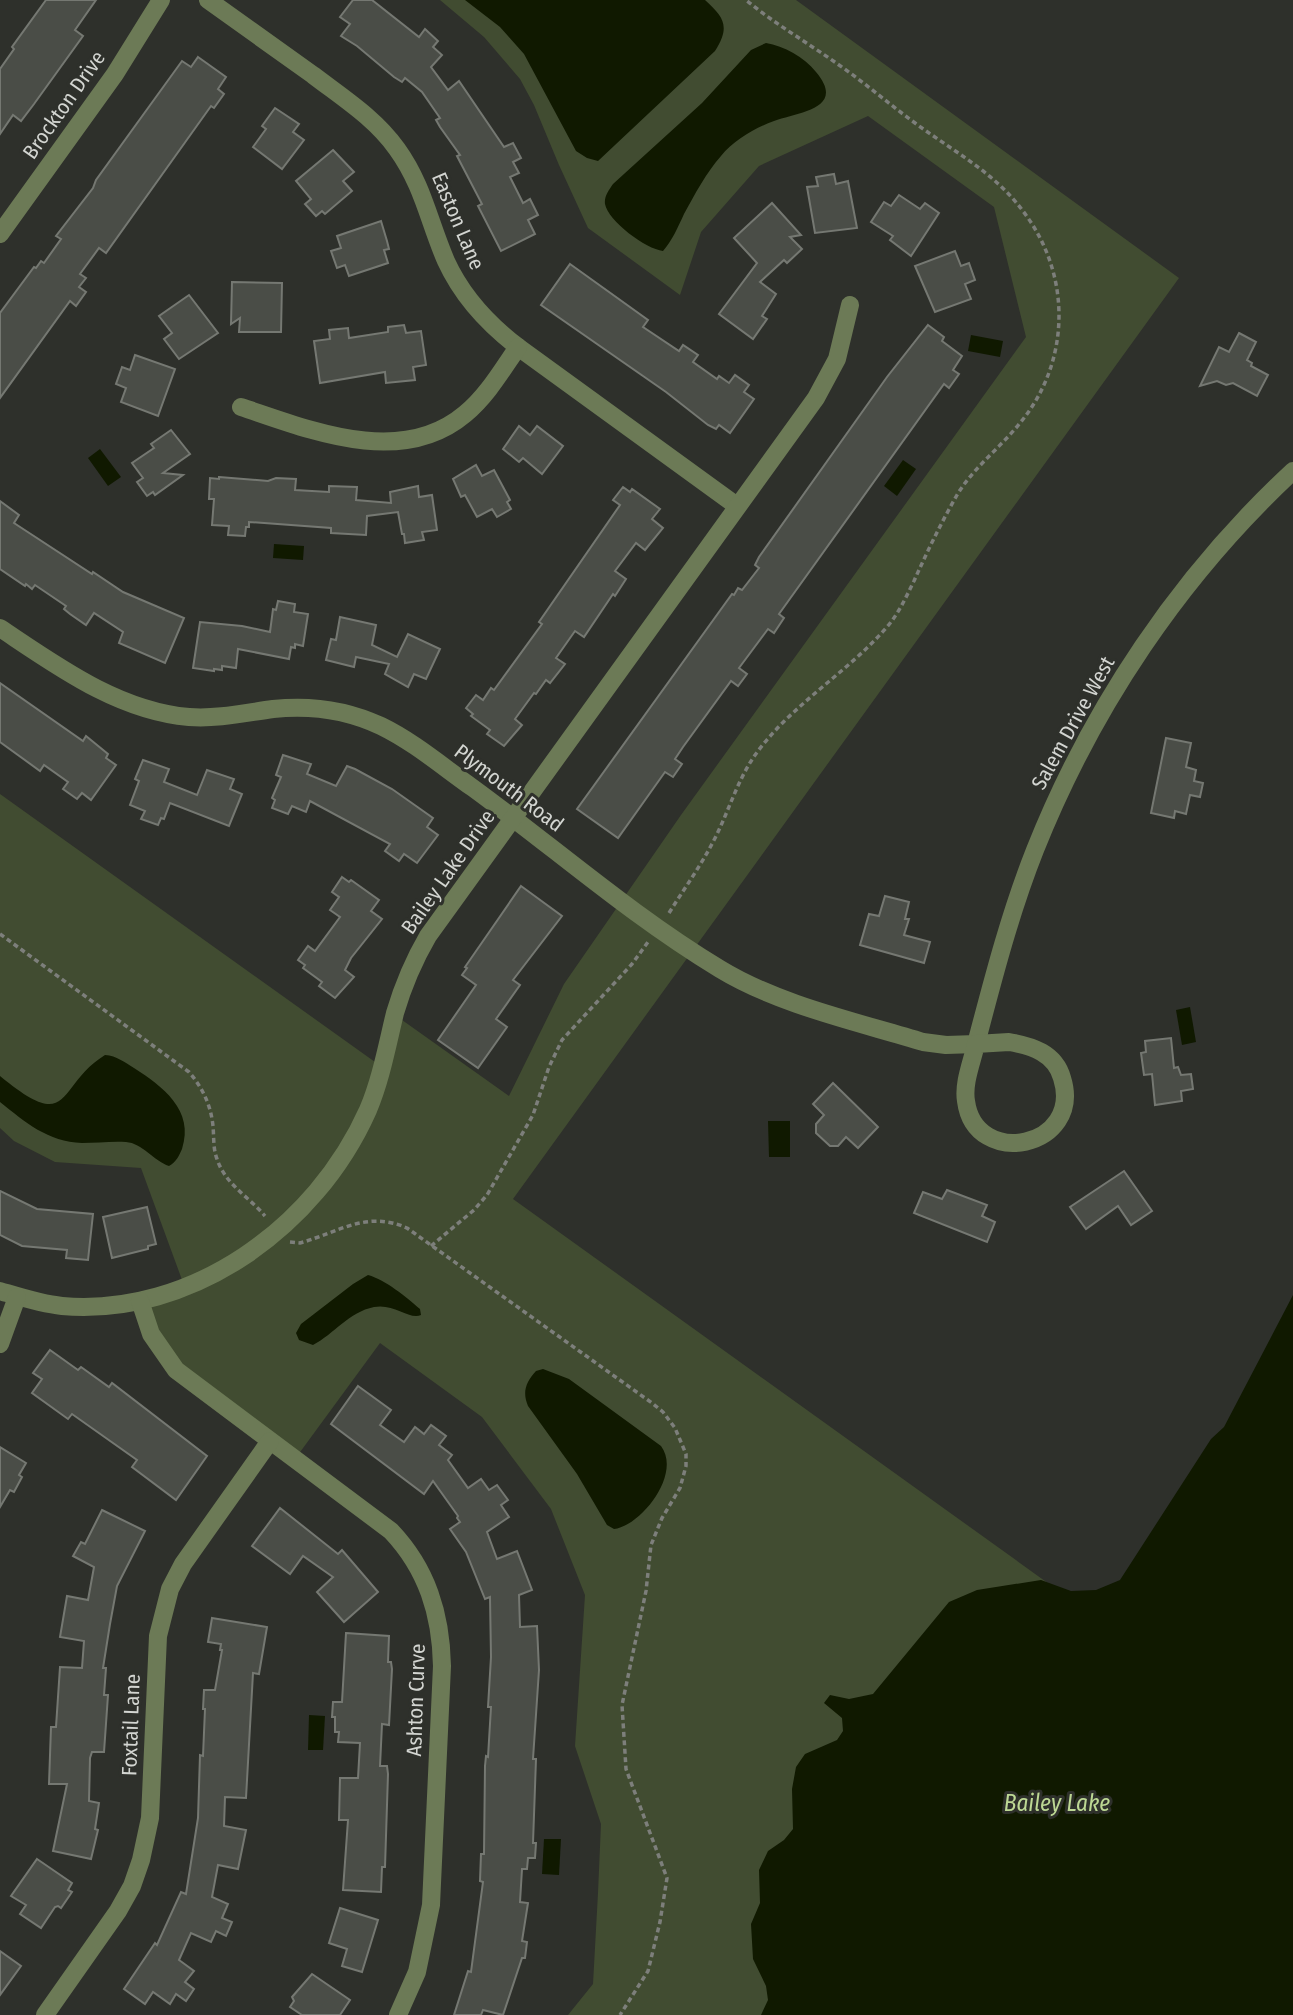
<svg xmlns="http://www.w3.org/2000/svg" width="1293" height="2015" viewBox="0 0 1293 2015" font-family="'Fira Sans Condensed',sans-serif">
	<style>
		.green { fill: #414c31 }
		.water { fill: #101900 }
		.building { fill: #4a4d47; stroke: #757872; stroke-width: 2 }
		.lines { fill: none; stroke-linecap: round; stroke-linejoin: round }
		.path { stroke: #7d7f7b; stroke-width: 3.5; stroke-dasharray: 5 3.5; stroke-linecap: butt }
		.minor { stroke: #6c7a56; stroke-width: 18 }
		.labels { text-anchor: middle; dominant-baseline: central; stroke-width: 6; stroke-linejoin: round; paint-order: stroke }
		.street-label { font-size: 21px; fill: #d3d5d1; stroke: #2e302b }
		.water-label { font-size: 23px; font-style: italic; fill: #bdd894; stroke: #2e302b }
	</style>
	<rect width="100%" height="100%" fill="#2e302b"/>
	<!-- green -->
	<path class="green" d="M440 0H796L1179 278 513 1199 1293 1759V2015H568L593 1984 598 1893 601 1824 575 1746 585 1595 551 1509 482 1417 380 1343 295 1459 184 1378 140 1301 185 1288 141 1168 55 1162 14 1141 0 1128V794L382 1067 395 1015 509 1096 564 984 681 815 1026 337 994 207 868 116 759 166 701 232 680 295 588 228 559 165 534 105 520 79 484 37Z"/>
	<!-- water -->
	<g class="water">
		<path d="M465 0H705C725 18 730 27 715 51L598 161 587 158 576 151 524 54 500 27Z"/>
		<path d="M766 43C784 46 804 57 816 72 847 109 798 112 774 121 755 128 734 140 721 156 706 173 695 194 684 214 678 227 672 241 663 251 646 249 608 221 605 204 604 196 609 190 613 184L702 103 751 50Z"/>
		<path d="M971 335 1003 341 1000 357 968 351Z"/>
		<path d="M100 449 121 477 108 486 88 458Z"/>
		<path d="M903 460 916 469 897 496 884 486Z"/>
		<path d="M274 544 304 546 303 560 273 558Z"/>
		<path d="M1190 1007 1196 1042 1182 1045 1176 1010Z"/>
		<path d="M105 1055C117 1056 124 1062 134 1068 162 1086 195 1110 182 1149 179 1156 176 1162 169 1166 154 1161 142 1143 126 1142 112 1141 96 1143 82 1143 48 1142 25 1122 0 1102V1076C73 1136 55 1086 105 1055Z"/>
		<path d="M768 1121H790V1157H769Z"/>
		<path d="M368 1275C386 1280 406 1297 420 1309L421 1315C409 1320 394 1303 374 1307 349 1312 334 1334 313 1345L299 1340 296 1333 301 1324 353 1284Z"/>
		<path d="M1293 1295V2015H761L768 2000 766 1986 753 1959 751 1924 760 1903 759 1870 768 1851 784 1840 793 1829 792 1789 796 1767 805 1754 837 1740 843 1731 842 1718 824 1703 830 1695 849 1699 873 1694 949 1602 977 1590 1041 1580 1071 1591 1096 1590 1120 1580 1211 1439 1224 1427Z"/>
		<path d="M543 1369 569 1379 661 1446C682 1474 641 1526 614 1529L607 1525 577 1474 528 1406C522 1392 526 1382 536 1371Z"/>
		<path d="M309 1715 325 1716 323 1750H308Z"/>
		<path d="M544 1839H561L559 1875 542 1874Z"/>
	</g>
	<!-- building -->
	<g class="building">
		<path d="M46 0H96L75 30 83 36 34 104 21 121 13 115 0 134V69L14 49 12 47Z"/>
		<path d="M353 0H372L419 37 425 29 438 41 433 47 442 55 431 67 448 90 459 81 504 147 513 143 521 158 513 162 519 173 510 177 523 203 530 199 538 215 528 220 535 234 501 251 478 206 482 204 457 156 460 155 440 127 436 120 440 118 422 92 405 78 402 82 394 77 357 46 341 36 350 24 340 17Z"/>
		<path d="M198 57 226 77 218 89 224 94 214 108 211 106 106 253 99 248 80 274 86 278 79 287 86 292 76 306 70 301 0 398V313L34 267 36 268 41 261 44 263 61 239 56 236 93 188 96 180 182 61 191 67Z"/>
		<path d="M275 108 299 124 293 132 304 140 282 169 253 147 266 129 262 126Z"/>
		<path d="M333 150 354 172 343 181 352 191 325 214 322 211 316 216 305 204 311 199 296 181Z"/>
		<path d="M834 174 836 184 848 181 857 228 815 233 807 187 818 186 816 177Z"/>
		<path d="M899 195 920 209 925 203 939 213 911 256 890 240 893 236 871 222 884 202 891 206Z"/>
		<path d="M772 203 801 235 790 237 802 249 787 263 784 260 760 282 776 294 762 316 767 319 753 339 719 314 757 263 734 238Z"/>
		<path d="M381 221 387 241 389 249 384 250 388 263 349 276 345 265 337 268 331 251 341 248 337 236Z"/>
		<path d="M955 251 961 266 969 263 975 280 965 284 971 299 935 312 915 266Z"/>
		<path d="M570 264 648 320 643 327 679 351 683 345 698 355 693 362 717 379 719 376 729 383 735 375 749 385 744 392 754 399 730 433 719 425 716 429 708 425 666 392 541 305Z"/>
		<path d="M232 282 282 283 281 332H239L240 318 231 324Z"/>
		<path d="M189 295 218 333 179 359 164 339 172 333 159 316Z"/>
		<path d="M404 325 406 333 421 331 426 365 413 367 415 380 386 383 385 372 320 383 314 341 330 339 329 330 348 328 349 338 388 332V327Z"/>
		<path d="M928 325 944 337 942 341 962 356 953 370 959 374 949 388 944 384 779 614 784 618 774 633 768 629 739 668 747 674 738 686 731 681 683 747 675 759 682 764 673 777 665 772 618 838 577 809 732 594 734 595 738 588 742 590 759 568 755 565 759 557 887 377Z"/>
		<path d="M1239 333 1256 342 1247 360 1252 363 1251 366 1268 375 1257 396 1233 383 1226 385 1217 381 1200 386 1219 347 1229 352Z"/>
		<path d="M135 355 175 369 158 416 121 402 126 388 116 384 122 367 130 370Z"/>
		<path d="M519 426 530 435 537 426 563 446 542 474 523 458 519 462 503 449Z"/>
		<path d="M171 430 190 454 163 473 183 475 155 495 153 492 147 496 137 482 143 478 132 463 154 448 151 444Z"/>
		<path d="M476 465 482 476 494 470 510 500 507 502 511 509 497 517 492 509 477 517 465 495 461 497 453 479Z"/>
		<path d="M219 477 268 481 276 478 296 479 295 490 329 492V486L357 487 356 500 391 503 390 492 418 486 419 497 432 495 437 530 422 532 424 540 405 543 404 534H402L398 512 367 516 366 535 331 533V528L249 522V527H246L245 536 228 535 229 526 212 525 214 499H209L210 478 219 479Z"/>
		<path d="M623 487 630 492 632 489 660 509 652 519 663 528 645 550 636 543 615 571 626 579 615 596 613 594 584 637 575 631 556 658 565 664 550 683 546 680 536 694 534 693 515 719 522 725 504 746 487 734 490 730 471 716 473 714 466 708 476 695 483 700 491 688 494 690 542 624 539 622 620 505 613 500Z"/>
		<path d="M0 501 19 515 14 523 92 574 93 572 123 592 184 618 165 663 119 643 123 632 94 613 86 625 70 614 64 609 66 606 35 585 32 589 26 584 25 586 0 569Z"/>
		<path d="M278 601 295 604 294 612 308 614 303 646 295 644V648L291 647 289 659 238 649 236 668 222 666V670L214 669V671L193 668 200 622 242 626 270 632 273 609 276 610Z"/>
		<path d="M340 617 376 625 372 645 397 657 408 634 440 649 426 679 414 674 408 687 385 674 389 664 356 657 354 667 326 660 331 639 336 640Z"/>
		<path d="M0 683 83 741 86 736 108 754 106 758 116 765 91 800 82 793 77 799 63 789 68 782 44 765 40 771 0 742Z"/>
		<path d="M1166 738 1191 743 1186 767 1196 770 1194 781 1203 783 1200 797 1190 795 1186 814 1175 811 1174 818 1151 813Z"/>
		<path d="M283 755 311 764 307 774 336 786 347 766 355 769 392 789 433 818 427 827 438 835 417 863 404 854 399 861 385 851 390 844 310 801 306 812 292 806 288 814 272 808 275 800 272 798 281 777 276 775Z"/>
		<path d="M143 760 169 769 164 782 197 795 207 770 234 779 230 789 242 794 229 826 170 803 164 819 161 818 158 825 141 819 145 811 130 805 139 781 135 779Z"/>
		<path d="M342 877 349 882 351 880 379 900 371 911 382 919 351 958 345 970 354 977 335 998 319 986 322 982 303 968 305 965 298 960 308 946 315 951 340 917 330 910 339 897 332 892Z"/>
		<path d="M521 886 562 916 513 980 520 985 496 1019 507 1027 478 1068 438 1040 476 985 462 975 467 968 465 967Z"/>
		<path d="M885 896 909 902 905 919H909L904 935 930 942 924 963 860 945 869 914 879 916Z"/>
		<path d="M1171 1038 1174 1068 1178 1067 1181 1075 1191 1074 1193 1089 1181 1091 1182 1101 1155 1105 1152 1074 1144 1075 1141 1053 1146 1052 1145 1041Z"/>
		<path d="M833 1083 878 1127 858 1148 846 1137 838 1146H830L816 1133V1124L824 1115 813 1104Z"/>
		<path d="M1124 1171 1152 1211 1131 1225 1118 1206 1086 1229 1070 1207Z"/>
		<path d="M947 1190 987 1205 982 1216 995 1222 987 1242 914 1213 923 1192 942 1199Z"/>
		<path d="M0 1191 37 1209 93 1214 88 1260 66 1258 67 1250 22 1246 0 1235Z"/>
		<path d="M147 1207 156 1244 148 1246V1249L112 1258 103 1217Z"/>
		<path d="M50 1350 78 1370 81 1367 109 1387 112 1383 207 1456 176 1500 132 1467 137 1460 72 1414 68 1419 32 1393 42 1379 33 1373Z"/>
		<path d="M358 1386 391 1410 380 1425 404 1442 415 1427 424 1434 431 1425 446 1436 439 1445 452 1455 448 1460 468 1488 481 1479 489 1490 497 1485 508 1500 501 1505 509 1517 487 1532 497 1559 517 1551 532 1590 519 1595 520 1627 537 1626 539 1670 533 1759H536L533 1843H536L535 1858H528L527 1869H522L520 1902 528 1903 522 1941 527 1942 525 1958H522L503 2015 483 2010 481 2015H454L468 1971 471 1972 483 1882 480 1881 481 1854H484L485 1766 486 1756 488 1757 491 1707H488L491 1657 490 1597 485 1599 466 1552 450 1529 460 1522 457 1518 458 1516 433 1481 424 1494 331 1424Z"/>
		<path d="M0 1447 26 1463 19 1475 22 1477 14 1492 10 1490 0 1507Z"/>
		<path d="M280 1508 338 1554 342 1550 378 1592 344 1622 317 1592 333 1577 303 1556 290 1574 252 1546Z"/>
		<path d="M102 1510 145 1531 117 1586 110 1624 103 1668H106L104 1695H108L104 1752H92L90 1758 89 1801 99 1803 95 1829 98 1830 91 1859 53 1851 67 1784H49L51 1727H56L60 1667 82 1668 84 1641 60 1637 67 1596 88 1600 94 1567 73 1556 81 1542 85 1544Z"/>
		<path d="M212 1618 267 1627 259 1674 253 1673 246 1798 225 1797 224 1826 246 1830 238 1869 218 1865 212 1897 228 1904 222 1918 232 1922 226 1936 216 1931 211 1942 191 1933 179 1960 194 1971 185 1982 194 1989 186 2001 176 1994 170 2004 153 1992 145 2004 124 1989 155 1943 157 1945 181 1892 186 1894 198 1818 200 1755 203 1756 205 1709H203L204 1690H215L222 1650H220L221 1644 208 1642Z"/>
		<path d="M346 1633 389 1636 388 1662H391L392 1669 389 1725 382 1724 380 1766H387L388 1774 385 1867H382L381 1892 343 1890 348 1820H339L340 1778H358L360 1743 338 1742 339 1732H335V1717H332L333 1702H342Z"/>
		<path d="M37 1859 72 1883 68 1890 72 1892 61 1908 58 1906 55 1907 41 1928 20 1914 26 1905 11 1896Z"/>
		<path d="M340 1908 378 1920 362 1972 342 1966 347 1949 329 1943Z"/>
		<path d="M0 1951 21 1966 0 1995Z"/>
		<path d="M312 1974 350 2000 340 2015H302L290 2007 294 2001 292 1997Z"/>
	</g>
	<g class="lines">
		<!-- path -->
		<g class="path">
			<path d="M669 913C684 889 700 867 713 842 729 812 737 779 758 751 794 703 848 672 887 627 899 613 906 597 914 581 927 552 941 523 957 495 973 468 1000 448 1020 423 1069 364 1072 281 1028 218 998 174 957 154 915 123 889 104 865 83 839 65 808 43 775 24 746 0"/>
			<path d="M0 934 189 1072C203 1088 211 1106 213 1126 214 1137 213 1149 217 1159 225 1184 249 1197 265 1216"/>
			<path d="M290 1242 300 1243C339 1232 367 1210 407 1228L652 1403 663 1412 675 1428 686 1454V1466L680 1488 662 1518 651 1545 646 1591 622 1705 626 1769 667 1878 660 1922 648 1971 620 2015"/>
			<path d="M431 1246 474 1210 487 1195 533 1115 549 1067 562 1040 632 964 648 942"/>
		</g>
		<!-- minor -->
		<g class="minor">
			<path d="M208 0C243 25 278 50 313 75 343 98 375 118 397 149 423 185 429 222 446 261 462 296 488 324 518 347L737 506"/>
			<path d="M0 234 115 74 161 0"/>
			<path d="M241 407C310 430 401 468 465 414 487 396 502 370 518 347"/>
			<path d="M0 628C57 666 118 711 189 717 218 719 244 713 273 709 310 705 347 710 381 726 414 742 443 767 473 788 555 848 632 916 720 969 779 1005 858 1022 923 1042L946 1045 976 1044C993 979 1010 913 1035 850 1092 707 1180 576 1293 471"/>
			<path d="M1009 1042C1032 1046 1055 1053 1062 1078 1084 1148 975 1170 966 1101 963 1083 972 1062 976 1044Z"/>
			<path d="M0 1291C20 1297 41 1304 62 1306 192 1317 316 1227 368 1110 381 1079 387 1046 395 1013 403 986 414 960 428 936L816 398 837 359 850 305"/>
			<path d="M140 1301 151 1334 176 1370 391 1531C427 1569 441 1614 442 1666L431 1905 417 1972 398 2015"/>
			<path d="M0 1344 17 1297"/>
			<path d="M45 2015 118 1911 132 1886 141 1860 150 1818 158 1636 170 1589 183 1564 270 1441"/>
		</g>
	</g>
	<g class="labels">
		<!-- street labels -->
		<g class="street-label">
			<text transform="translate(64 105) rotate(-55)">Brockton Drive</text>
			<text transform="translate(458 221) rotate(67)">Easton Lane</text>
			<text transform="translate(1073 723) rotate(-61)">Salem Drive West</text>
			<text transform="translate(509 788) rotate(37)">Plymouth Road</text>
			<text transform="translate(448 872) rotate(-55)">Bailey Lake Drive</text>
			<text transform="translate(416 1700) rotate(-88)">Ashton Curve</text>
			<text transform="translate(131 1725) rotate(-88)">Foxtail Lane</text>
		</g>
		<!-- water labels -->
		<g class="water-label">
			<text x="1057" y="1803">Bailey Lake</text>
		</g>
	</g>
</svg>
